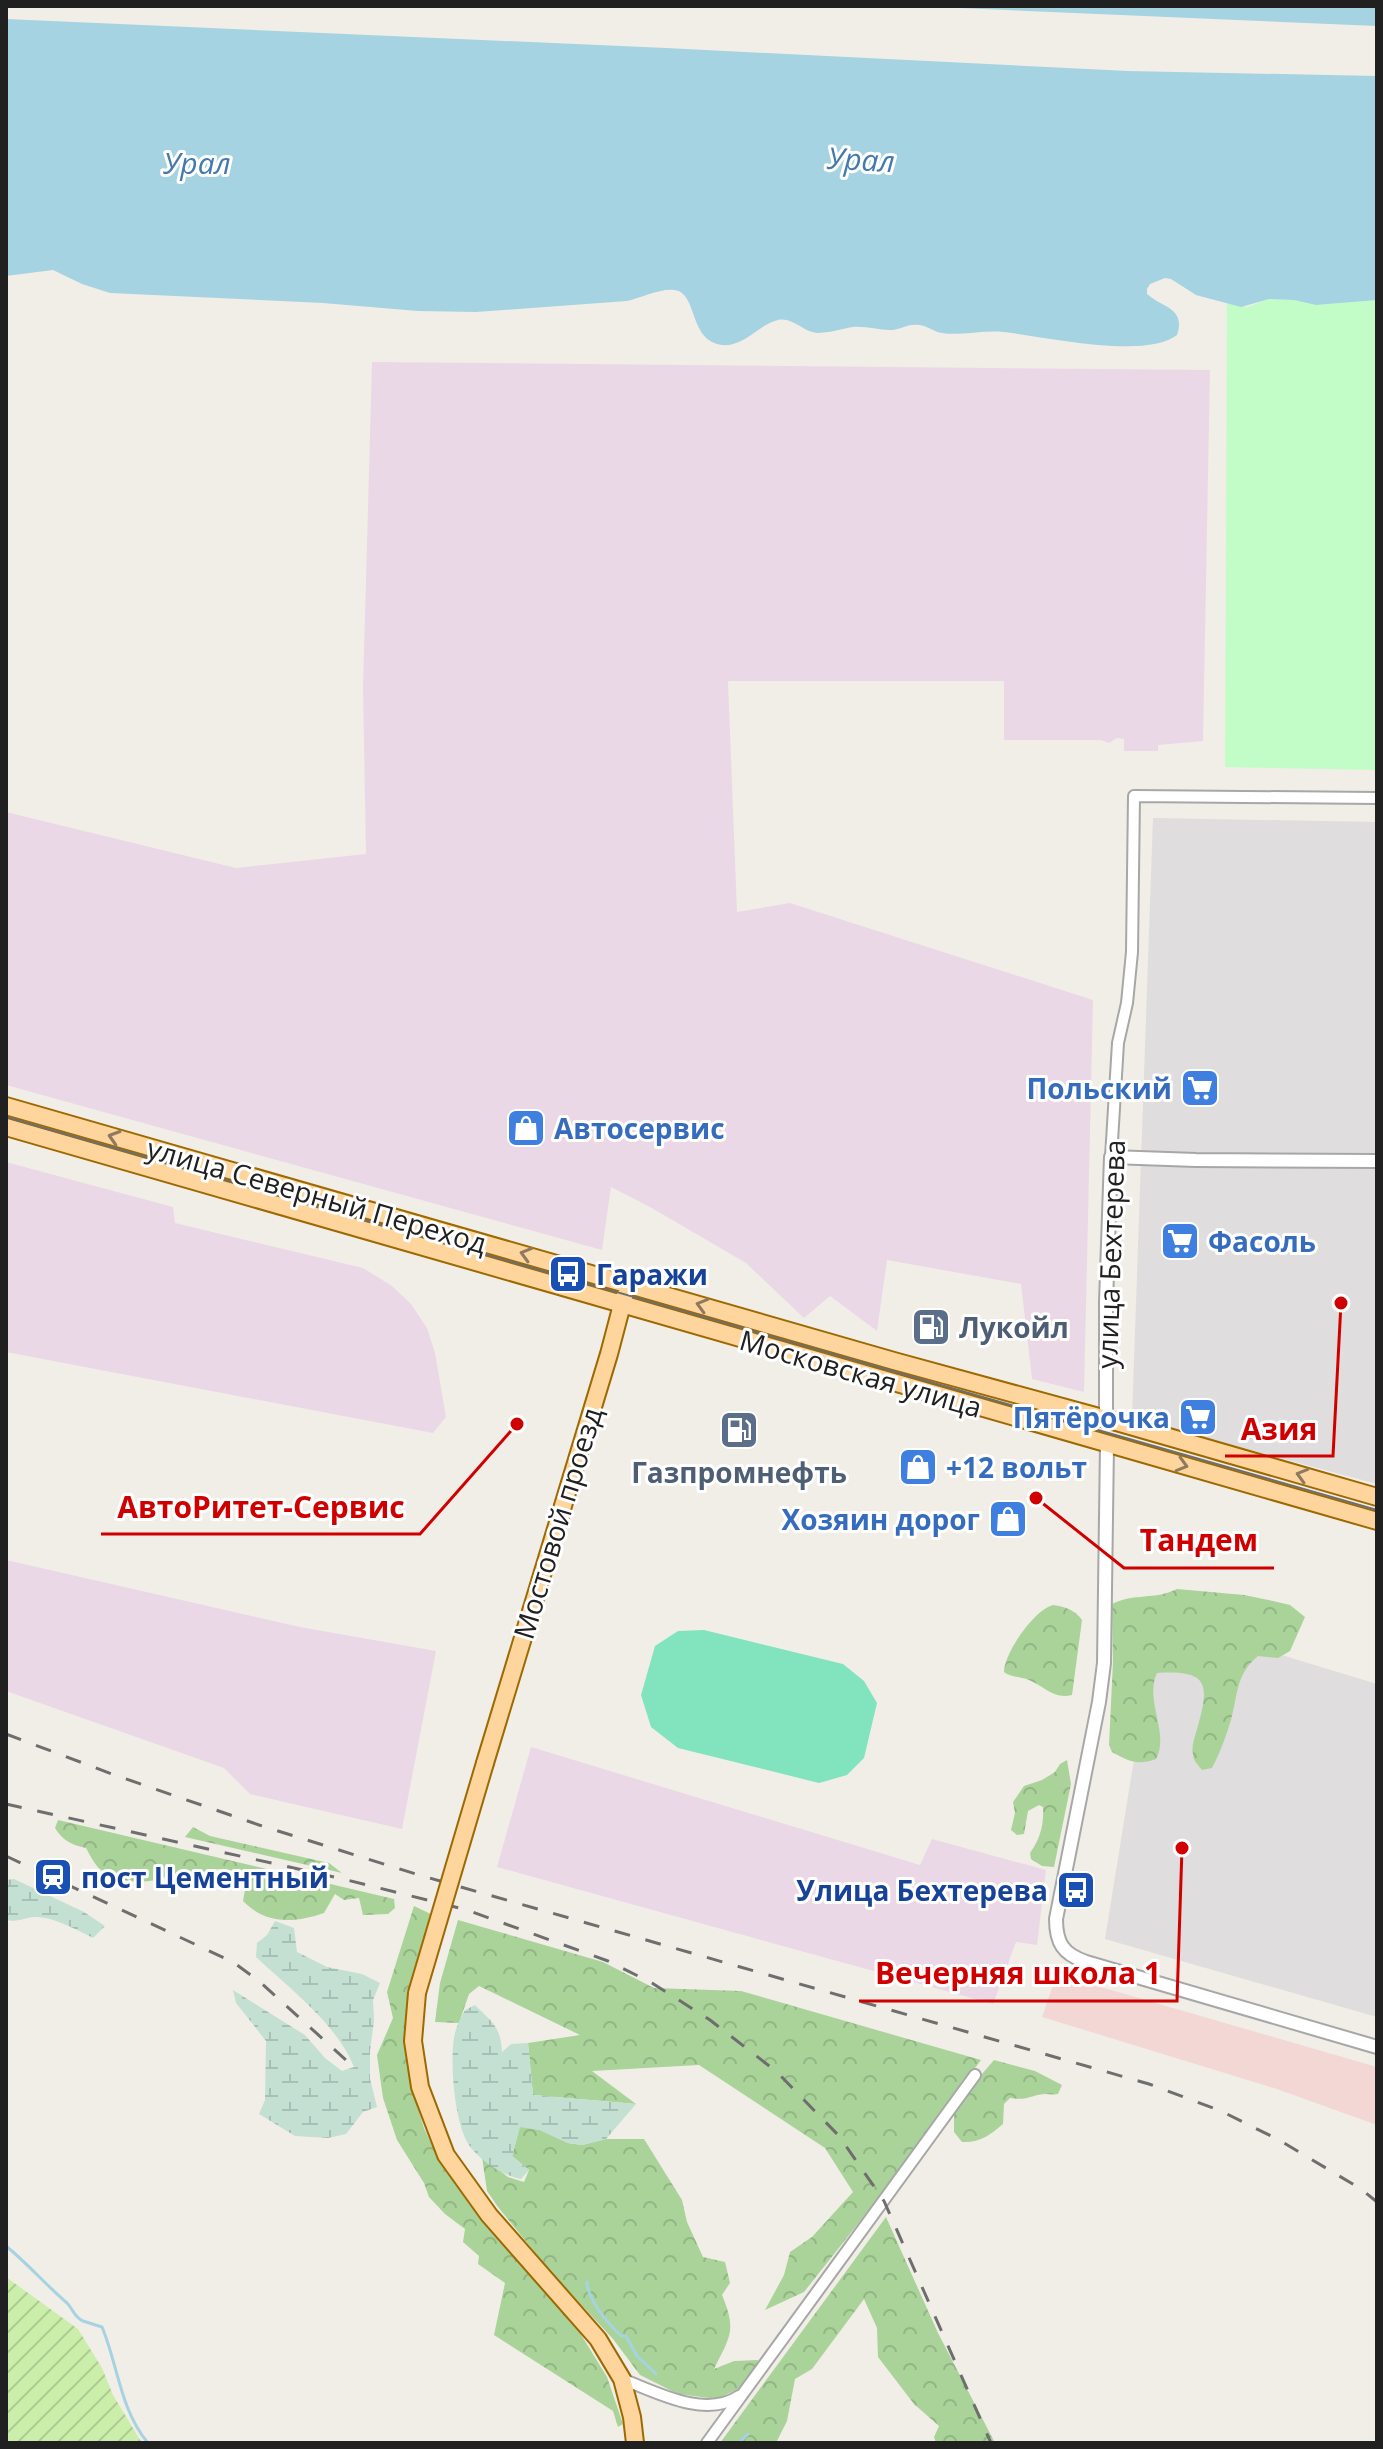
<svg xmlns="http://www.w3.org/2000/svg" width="1383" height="2449" viewBox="0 0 1383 2449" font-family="'Open Sans',sans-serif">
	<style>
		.residential { fill: #dfdddd }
		.commercial { fill: #f3d7d5 }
		.industrial { fill: #ebd8e7 }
		.forest { fill: url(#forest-crowns) }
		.wetland { fill: url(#wetland-marsh) }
		.park { fill: #c2fdc7 }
		.garden { fill: url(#garden-furrows) }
		.pitch { fill: #81e4be }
		.water { fill: #a5d3e1 }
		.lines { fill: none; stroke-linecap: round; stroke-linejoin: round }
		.stream { stroke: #a5d3e1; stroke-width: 3 }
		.minor-casing { stroke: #a7a7a7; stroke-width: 14 }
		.tertiary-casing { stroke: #a7a7a7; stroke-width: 16 }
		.primary-casing { stroke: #9d6900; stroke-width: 20 }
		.minor { stroke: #fff; stroke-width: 10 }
		.tertiary { stroke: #fff; stroke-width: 12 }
		.primary { stroke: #ffd59e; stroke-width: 16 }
		.tram { stroke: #6e6e6e; stroke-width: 2 }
		.rail { stroke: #6e6e6e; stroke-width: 3; stroke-dasharray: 16 16; stroke-linecap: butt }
		.primary-bridge-casing { stroke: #9d6900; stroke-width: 20; stroke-linecap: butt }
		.primary-bridge { stroke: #ffd59e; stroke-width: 16 }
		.oneway { stroke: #907a5f }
		.labels { text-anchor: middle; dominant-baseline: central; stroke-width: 6; stroke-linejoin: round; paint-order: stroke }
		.shop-label { font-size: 28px; font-weight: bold; fill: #366cbe; stroke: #fff; text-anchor: end }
		.street-label { font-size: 28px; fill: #202020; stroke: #fff }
		.transit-label { font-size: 28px; font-weight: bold; fill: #164399; stroke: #fff; text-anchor: start }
		.service-label { font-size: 28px; font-weight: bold; fill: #4e5e75; stroke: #fff; text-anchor: start }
		.water-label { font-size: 30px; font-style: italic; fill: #4379af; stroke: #fff }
		.leader { fill: none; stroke: #d10000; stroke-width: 3 }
		.callout-dot { fill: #d10000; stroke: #fff; stroke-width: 3 }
		.callout-label { font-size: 30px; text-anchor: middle; font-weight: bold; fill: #d10000; stroke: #fff; stroke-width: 6; stroke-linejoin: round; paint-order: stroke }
	</style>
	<defs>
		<pattern id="forest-crowns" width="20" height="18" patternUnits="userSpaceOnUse" patternTransform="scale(2)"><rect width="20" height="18" fill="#aad399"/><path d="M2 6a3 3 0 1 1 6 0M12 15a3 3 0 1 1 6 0" fill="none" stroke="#92b584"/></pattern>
		<pattern id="wetland-marsh" width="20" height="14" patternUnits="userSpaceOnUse" patternTransform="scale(2)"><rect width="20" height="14" fill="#c3e0d3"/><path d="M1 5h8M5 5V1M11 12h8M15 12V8" fill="none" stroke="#a7c0b5"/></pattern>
		<pattern id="garden-furrows" width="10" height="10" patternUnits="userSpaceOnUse" patternTransform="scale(2)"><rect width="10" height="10" fill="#cbeeaa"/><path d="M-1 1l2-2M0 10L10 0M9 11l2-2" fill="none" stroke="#aecc92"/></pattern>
	</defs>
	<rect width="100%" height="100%" fill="#f1eee7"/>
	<!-- residential -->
	<g class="residential">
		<path d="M1153 818 1377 822V1484L1132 1418Z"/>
		<path d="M1157 1617 1377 1684V2017L1105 1939Z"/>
	</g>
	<!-- commercial -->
	<path class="commercial" d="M1066 1977 1377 2067V2125L1274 2088 1042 2017 1052 1988Z"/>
	<!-- industrial -->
	<g class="industrial">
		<path d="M372 362 1210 370 1203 741 1158 745V751H1124V739L1117 738 1109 743 1101 740H1004V681H728L737 912 790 903 1093 1000 1084 1392 1032 1379 1021 1284 887 1260 877 1331 830 1296 804 1318 746 1263 650 1207 611 1187 602 1250 6 1085V812L236 868 366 854 363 688Z"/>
		<path d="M6 1162 173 1207 175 1223 363 1268 392 1286 411 1304 427 1328 435 1353 446 1417 433 1433 6 1352Z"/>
		<path d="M6 1560 300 1627 436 1651 402 1829 250 1794 224 1768 6 1691Z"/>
		<path d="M531 1747 920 1865 932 1839 1046 1870 1037 1945 1016 1942 993 2004 497 1867Z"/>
	</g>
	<!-- forest -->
	<g class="forest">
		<path d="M1177 1589 1244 1595 1273 1601 1290 1605 1305 1617 1290 1651 1278 1658 1258 1656C1236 1674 1238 1694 1231 1720 1226 1736 1220 1753 1212 1768L1202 1770C1198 1765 1193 1760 1193 1754 1191 1746 1195 1737 1197 1729 1210 1684 1209 1670 1157 1673 1144 1701 1170 1733 1156 1759 1137 1766 1129 1761 1112 1752L1109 1745 1113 1661 1112 1604C1133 1593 1156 1600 1177 1589Z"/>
		<path d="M1053 1605C1066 1607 1075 1610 1082 1620L1072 1695C1054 1700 1044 1686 1029 1680 1020 1676 1012 1678 1004 1672 1004 1653 1034 1610 1053 1605Z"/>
		<path d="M1067 1760 1071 1784 1054 1867 1042 1866 1031 1859 1030 1853C1040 1839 1044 1825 1043 1807L1039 1805 1028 1811 1024 1834 1017 1835 1011 1830 1015 1813 1013 1802 1024 1786 1042 1780 1055 1772 1060 1764Z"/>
		<path d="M58 1820 394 1899 395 1908 388 1914 363 1915 359 1898 344 1900 335 1894 324 1913C295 1923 266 1925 243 1901L245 1890 252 1880C228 1864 207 1866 185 1882L168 1876C150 1884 124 1884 105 1873 96 1868 91 1857 86 1848 72 1845 63 1841 55 1828Z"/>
		<path d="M193 1827 210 1836 329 1863 342 1873 185 1837Z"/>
		<path d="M414 1906 435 1916 412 2089 424 2128 434 2150 469 2204 577 2328 607 2377 623 2424 618 2427 613 2411 494 2335 505 2283 478 2264 479 2256 463 2242 465 2229 445 2214 429 2197 424 2183 397 2140 383 2098 377 2055 393 2018 387 1992Z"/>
		<path d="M458 1920 603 1962 654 1988 741 1991 981 2060 876 2201 804 2292 765 2310 784 2275 790 2252 812 2237 853 2192 825 2148 699 2065 592 2071 636 2104 533 2095 528 2043 580 2035 479 1986 469 1994 459 2023 435 2022 440 1983Z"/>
		<path d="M994 2060 1035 2071 1062 2085 1058 2094C1054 2095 1049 2094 1045 2094 1030 2095 1028 2101 1010 2098L1004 2104 1003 2124C990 2135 980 2143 962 2142L954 2132V2112L976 2081Z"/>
		<path d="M520 2126 540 2130 568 2143 582 2145 606 2139H644L682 2200 687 2222 703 2257 725 2262 730 2283 722 2295C737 2331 730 2336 714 2369L734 2361 758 2360 748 2384 717 2399 678 2394 640 2375 613 2339 549 2270 498 2207 487 2191 482 2157 508 2177 524 2182 529 2170 512 2156Z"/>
		<path d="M886 2217 938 2333 995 2443H936L934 2437 939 2426 914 2404 878 2357 877 2328 864 2299 812 2369 795 2379 787 2421 776 2443H720Z"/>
	</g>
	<!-- wetland -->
	<g class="wetland">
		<path d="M14 1879 84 1912 105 1926 93 1938C75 1929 58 1919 38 1917 27 1916 17 1923 6 1920V1880Z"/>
		<path d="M275 1921 294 1928 297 1952 327 1967 362 1974 380 1983 373 2000 374 2021 370 2051V2079L377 2107 363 2112 346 2134 328 2138 295 2136 259 2114 265 2100 266 2041 236 2003 233 1990 305 2035 325 2058 342 2071 354 2067C337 2024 289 1988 256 1957L257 1943 267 1935Z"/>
		<path d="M475 2005C492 2022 501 2027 502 2052L511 2044 528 2043 533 2095 636 2104 606 2139 582 2145 568 2143 540 2130 520 2127 512 2156 529 2170 521 2179C503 2176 479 2160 469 2145 454 2123 449 2058 455 2033 457 2025 461 2017 465 2010Z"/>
	</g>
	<!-- park -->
	<path class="park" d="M1269 299 1294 300 1316 305 1377 300V770L1225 767 1227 303 1247 307Z"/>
	<!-- garden -->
	<path class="garden" d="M6 2277 78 2329 102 2368 113 2395 142 2443H6Z"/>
	<!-- pitch -->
	<path class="pitch" d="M704 1630 843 1664 864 1681 877 1703 864 1758 847 1775 819 1783 678 1748 651 1727 641 1695 655 1646 678 1631Z"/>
	<!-- water -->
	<g class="water">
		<path d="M914 6H1377V26Z"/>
		<path d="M6 19 666 48 1128 71 1377 76V300L1316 305 1294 300 1269 299 1241 307 1196 295 1171 279 1165 278 1150 284 1147 289V294C1163 308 1186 308 1177 335 1145 360 1043 336 1003 332 984 330 959 336 942 333 934 332 928 326 919 325 908 323 900 330 890 330 878 330 866 326 853 327 841 329 829 333 817 333 803 332 793 317 778 320 757 325 741 351 717 344 689 336 697 292 674 290 661 288 641 298 627 301L476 312 418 311 323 303 110 293 82 284 53 270 6 276Z"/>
	</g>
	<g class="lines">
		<!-- stream -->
		<g class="stream">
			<path d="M6 2246C28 2264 46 2285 67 2303 73 2309 74 2317 83 2321 89 2323 96 2325 102 2327 118 2365 120 2410 148 2443"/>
			<path d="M587 2282C588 2300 608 2323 621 2336H626L637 2356 656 2374"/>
			<path d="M739 2443 748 2434"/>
		</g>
		<!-- minor casing -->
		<g class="minor-casing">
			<g id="minor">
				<path d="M1111 1157 1118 1043 1127 1003 1132 952 1134 796 1377 798"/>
				<path d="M622 2379C656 2392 705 2419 739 2396"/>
				<path d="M707 2443 975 2075"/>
			</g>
		</g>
		<!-- tertiary casing -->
		<g class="tertiary-casing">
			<g id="tertiary">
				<path d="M1106 1419V1302L1111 1157 1196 1160 1377 1161"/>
				<path d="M1107 1444 1104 1663 1099 1702 1056 1919C1056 1943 1063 1954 1086 1962L1377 2047"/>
			</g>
		</g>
		<!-- primary casing -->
		<g class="primary-casing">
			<g id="primary">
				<path d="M6 1106 894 1361 1106 1419 1377 1497"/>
				<path d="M6 1127 1377 1521"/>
				<path d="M485 1763 609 1354 624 1297"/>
				<path d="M417 1993 413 2041 420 2087 446 2155 489 2215 598 2339 622 2379 632 2417 635 2443"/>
			</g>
		</g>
		<!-- minor -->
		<use href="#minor" class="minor"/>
		<!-- tertiary -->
		<use href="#tertiary" class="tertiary"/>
		<!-- primary -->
		<use href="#primary" class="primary"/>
		<!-- tram -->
		<path class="tram" d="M6 1117 1377 1510"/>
		<!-- rail -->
		<g class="rail">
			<path d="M6 1734 112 1774 259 1825 419 1875 1149 2084 1221 2111 1279 2140 1361 2189 1377 2202"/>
			<path d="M6 1804 343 1879 467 1910 608 1961 652 1983 710 2020 777 2072 839 2136 884 2201 991 2443"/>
			<path d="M6 1856 233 1962 259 1981 346 2060"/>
		</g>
		<!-- primary-bridge casing -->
		<g class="primary-bridge-casing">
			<path id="primary-bridge" d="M417 1993 485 1763"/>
		</g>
		<!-- primary-bridge -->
		<use href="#primary-bridge" class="primary-bridge"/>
	</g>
	<!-- one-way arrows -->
	<defs><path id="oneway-chevron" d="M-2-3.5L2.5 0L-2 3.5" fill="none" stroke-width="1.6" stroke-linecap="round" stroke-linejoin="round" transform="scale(2)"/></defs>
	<g class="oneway">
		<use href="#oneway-chevron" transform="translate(114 1137) rotate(-163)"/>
		<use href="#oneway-chevron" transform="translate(526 1254) rotate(-164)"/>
		<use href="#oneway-chevron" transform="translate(702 1305) rotate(-164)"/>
		<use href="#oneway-chevron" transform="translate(1182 1465) rotate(16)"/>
		<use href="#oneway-chevron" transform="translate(1302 1475) rotate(-164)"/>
	</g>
	<!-- icons -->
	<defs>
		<g id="supermarket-square" transform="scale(2)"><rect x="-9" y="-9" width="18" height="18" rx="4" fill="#3f7fe0" stroke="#fff"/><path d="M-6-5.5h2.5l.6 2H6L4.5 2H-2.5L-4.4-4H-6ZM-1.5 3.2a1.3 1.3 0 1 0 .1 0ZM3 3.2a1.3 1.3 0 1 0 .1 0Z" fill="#fff"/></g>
		<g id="shop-square" transform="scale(2)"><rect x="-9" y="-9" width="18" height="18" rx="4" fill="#3f7fe0" stroke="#fff"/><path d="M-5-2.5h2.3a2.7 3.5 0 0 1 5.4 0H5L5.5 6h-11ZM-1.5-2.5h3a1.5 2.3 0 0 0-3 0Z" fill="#fff"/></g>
		<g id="bus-square" transform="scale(2)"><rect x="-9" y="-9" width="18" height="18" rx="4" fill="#1a4fb4" stroke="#fff"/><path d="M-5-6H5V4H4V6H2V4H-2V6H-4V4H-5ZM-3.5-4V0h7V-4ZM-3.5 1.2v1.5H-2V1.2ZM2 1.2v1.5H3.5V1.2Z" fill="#fff"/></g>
		<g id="fuel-square" transform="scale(2)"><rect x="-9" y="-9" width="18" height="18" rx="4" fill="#5c6f8a" stroke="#fff"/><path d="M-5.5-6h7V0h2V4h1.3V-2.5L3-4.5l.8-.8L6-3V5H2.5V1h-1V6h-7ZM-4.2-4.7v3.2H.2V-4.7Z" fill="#fff"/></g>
		<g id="station-square" transform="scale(2)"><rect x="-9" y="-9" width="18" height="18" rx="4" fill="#1a4fb4" stroke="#fff"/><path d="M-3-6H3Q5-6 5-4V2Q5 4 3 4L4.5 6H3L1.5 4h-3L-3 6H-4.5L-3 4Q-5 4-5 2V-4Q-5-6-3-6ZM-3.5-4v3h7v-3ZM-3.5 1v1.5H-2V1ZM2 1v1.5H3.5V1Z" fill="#fff"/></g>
	</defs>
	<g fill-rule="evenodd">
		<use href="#supermarket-square" x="1200" y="1088"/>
		<use href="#shop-square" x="526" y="1128"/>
		<use href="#supermarket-square" x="1180" y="1241"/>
		<use href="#bus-square" x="568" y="1274"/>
		<use href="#fuel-square" x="931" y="1327"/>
		<use href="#supermarket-square" x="1198" y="1417"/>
		<use href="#fuel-square" x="739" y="1430"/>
		<use href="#shop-square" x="918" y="1467"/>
		<use href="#shop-square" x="1008" y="1519"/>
		<use href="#station-square" x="53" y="1877"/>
		<use href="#bus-square" x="1076" y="1890"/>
	</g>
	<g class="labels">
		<!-- shop labels -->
		<g class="shop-label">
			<text x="1172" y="1088">Польский</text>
			<text x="554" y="1128" text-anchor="start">Автосервис</text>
			<text x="1208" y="1241" text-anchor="start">Фасоль</text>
			<text x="1170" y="1417">Пятёрочка</text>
			<text x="946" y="1467" text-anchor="start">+12 вольт</text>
			<text x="980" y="1519">Хозяин дорог</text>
		</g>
		<!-- street labels -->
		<g class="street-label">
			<text transform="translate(317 1195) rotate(16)">улица Северный Переход</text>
			<text transform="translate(1110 1254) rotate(-88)">улица Бехтерева</text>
			<text transform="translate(861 1373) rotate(16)">Московская улица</text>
			<text transform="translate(557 1523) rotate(-73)">Мостовой проезд</text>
		</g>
		<!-- transit labels -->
		<g class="transit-label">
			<text x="596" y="1274">Гаражи</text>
			<text x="81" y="1877">пост Цементный</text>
			<text x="1048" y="1890" text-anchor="end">Улица Бехтерева</text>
		</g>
		<!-- service labels -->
		<g class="service-label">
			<text x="959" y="1327">Лукойл</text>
			<text x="739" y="1472" text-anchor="middle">Газпромнефть</text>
		</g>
		<!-- water labels -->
		<g class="water-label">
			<text transform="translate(861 159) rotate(3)">Урал</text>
			<text x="197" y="162">Урал</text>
		</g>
	</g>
	<!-- callouts -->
	<path class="leader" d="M1341 1303L1333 1456H1225M517 1424L420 1534H101M1036 1498L1124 1568H1274M1182 1848L1177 2001H859"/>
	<g class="callout-dot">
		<circle cx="1341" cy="1303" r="8"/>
		<circle cx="517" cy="1424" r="8"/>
		<circle cx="1036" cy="1498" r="8"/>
		<circle cx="1182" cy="1848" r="8"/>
	</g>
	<g class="callout-label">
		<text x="1279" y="1440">Азия</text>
		<text x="261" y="1518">АвтоРитет-Сервис</text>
		<text x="1199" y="1551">Тандем</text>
		<text x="1018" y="1984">Вечерняя школа 1</text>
	</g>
	<!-- border -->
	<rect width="1383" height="2449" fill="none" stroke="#202020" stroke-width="16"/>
</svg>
